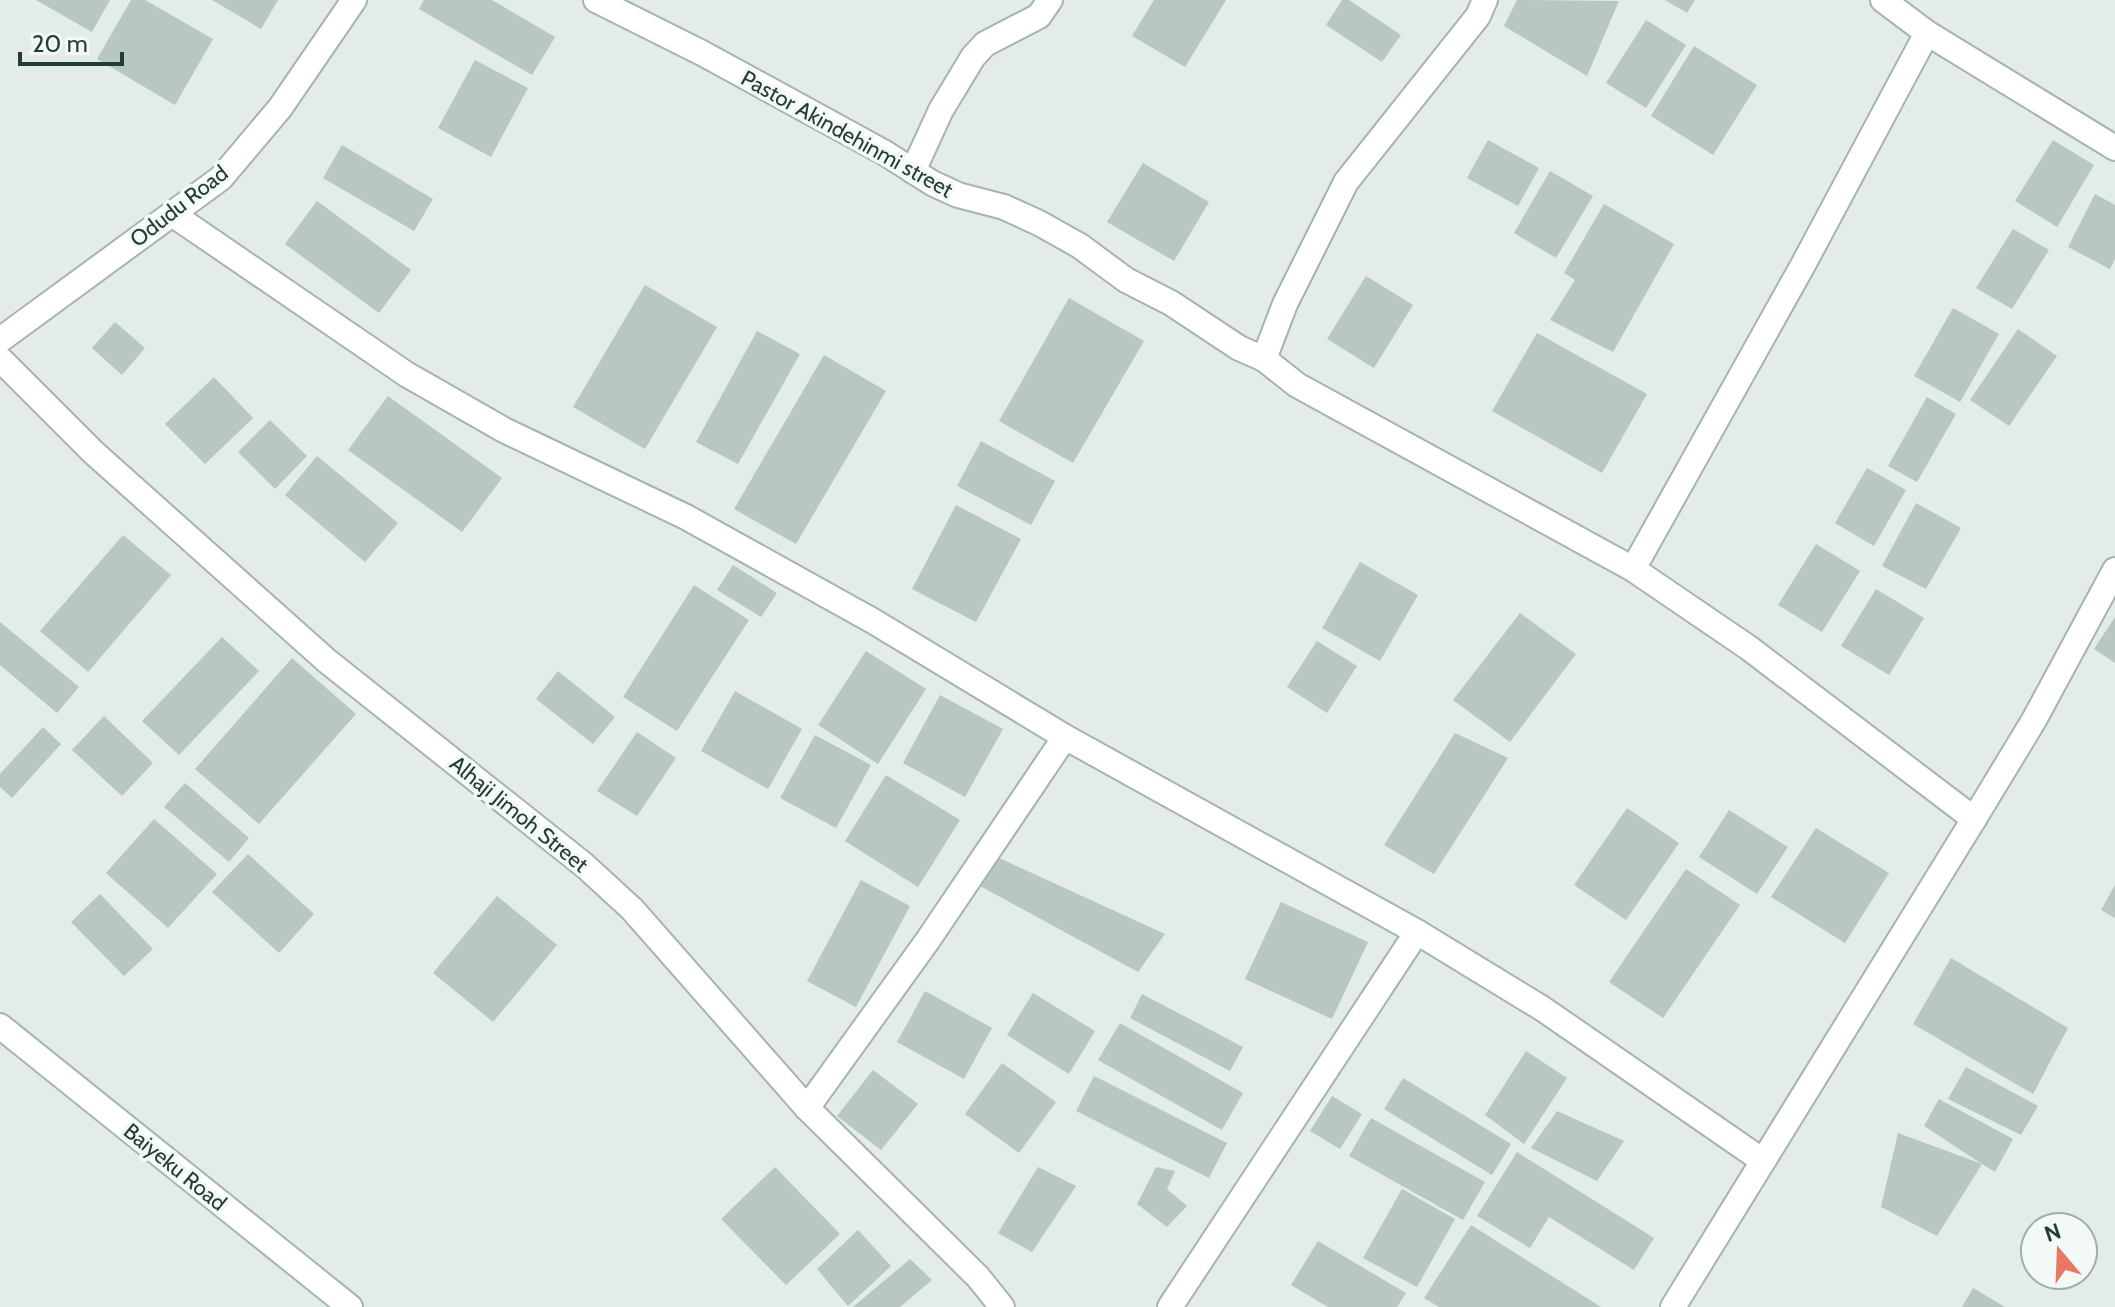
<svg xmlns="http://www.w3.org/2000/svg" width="2115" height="1307" viewBox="0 0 2115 1307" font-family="Cabin,sans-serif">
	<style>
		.building { fill: #b8c7c0 }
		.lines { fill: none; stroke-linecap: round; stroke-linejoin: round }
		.minor-casing { stroke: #a6b4ad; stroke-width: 28 }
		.secondary-casing { stroke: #a2b7ae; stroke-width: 28 }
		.minor { stroke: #fff; stroke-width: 24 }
		.secondary { stroke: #fff; stroke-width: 24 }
		.labels { text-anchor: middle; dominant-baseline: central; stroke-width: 7; stroke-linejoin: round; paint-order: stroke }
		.street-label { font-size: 22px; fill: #243d33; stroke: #f3f9f6 }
	</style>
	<rect width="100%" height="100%" fill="#e3ece7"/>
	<!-- building -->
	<g class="building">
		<path d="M36 0H110L92 32Z"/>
		<path d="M131 0H145L213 39 175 105 97 59Z"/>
		<path d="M212 0H278L261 29Z"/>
		<path d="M424 0H492L555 37 532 75 419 9Z"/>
		<path d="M1154 0H1226L1185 67 1132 36Z"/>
		<path d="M1342 0H1349L1401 35 1382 62 1326 25Z"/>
		<path d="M1517 0 1619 1 1587 76 1504 26Z"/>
		<path d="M1665 0H1695L1687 13Z"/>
		<path d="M1646 20 1686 45 1646 108 1606 83Z"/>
		<path d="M1694 46 1757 85 1713 155 1651 116Z"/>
		<path d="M475 60 528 88 491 157 438 128Z"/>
		<path d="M1488 140 1539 168 1518 206 1467 178Z"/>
		<path d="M2053 140 2094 165 2057 227 2015 201Z"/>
		<path d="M342 145 433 199 414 231 323 178Z"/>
		<path d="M1143 163 1209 202 1174 261 1107 222Z"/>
		<path d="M1550 171 1593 196 1556 258 1514 233Z"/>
		<path d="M2095 194 2115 205V259L2110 269 2068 247Z"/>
		<path d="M317 201 411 270 379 313 285 244Z"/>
		<path d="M1604 204 1674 244 1613 352 1550 320 1575 280 1564 273Z"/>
		<path d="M2013 229 2049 250 2012 309 1976 288Z"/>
		<path d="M1366 276 1413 305 1374 368 1327 339Z"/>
		<path d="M645 285 717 327 645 449 573 407Z"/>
		<path d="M1069 298 1144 341 1073 463 999 421Z"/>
		<path d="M1953 308 1999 334 1960 402 1914 376Z"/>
		<path d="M115 322 145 348 122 375 92 348Z"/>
		<path d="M2018 329 2057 356 2009 426 1970 400Z"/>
		<path d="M757 331 800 354 738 464 696 442Z"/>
		<path d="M1537 333 1647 394 1602 473 1492 411Z"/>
		<path d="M824 355 886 391 796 544 734 509Z"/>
		<path d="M214 377 253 418 205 464 165 424Z"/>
		<path d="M388 396 502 478 462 532 348 450Z"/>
		<path d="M1927 397 1956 414 1917 482 1888 466Z"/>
		<path d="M270 420 307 456 275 489 238 452Z"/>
		<path d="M981 441 1055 481 1031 525 957 486Z"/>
		<path d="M317 456 398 523 365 562 285 495Z"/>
		<path d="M1867 468 1906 490 1874 546 1835 523Z"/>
		<path d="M1916 503 1961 528 1926 589 1882 566Z"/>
		<path d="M956 505 1021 539 976 622 912 589Z"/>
		<path d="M123 535 171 575 88 672 40 631Z"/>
		<path d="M1816 544 1860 571 1822 632 1778 605Z"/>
		<path d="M1360 562 1418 595 1380 661 1322 628Z"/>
		<path d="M733 565 777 593 761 617 717 590Z"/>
		<path d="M694 585 749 620 677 731 623 697Z"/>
		<path d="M1876 589 1924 618 1889 675 1841 646Z"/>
		<path d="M1520 613 1576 654 1510 742 1453 700Z"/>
		<path d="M2115 617V663L2094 649Z"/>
		<path d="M0 622 79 687 57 713 0 665Z"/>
		<path d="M222 637 259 671 179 755 142 721Z"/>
		<path d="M1317 641 1357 666 1327 713 1287 687Z"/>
		<path d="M866 651 926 689 878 764 818 725Z"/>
		<path d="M292 658 356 714 259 824 195 769Z"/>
		<path d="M558 671 615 717 593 744 536 699Z"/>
		<path d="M735 691 802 729 768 789 701 751Z"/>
		<path d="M940 695 1003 729 965 797 903 763Z"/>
		<path d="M104 716 153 763 122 796 72 750Z"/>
		<path d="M43 727 61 744 12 798 0 787V774Z"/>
		<path d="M637 732 676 758 637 816 597 791Z"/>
		<path d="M1455 733 1508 758 1434 874 1384 845Z"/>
		<path d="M815 735 871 765 836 828 780 798Z"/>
		<path d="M886 775 960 820 918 887 845 841Z"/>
		<path d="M185 783 249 838 229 862 164 807Z"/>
		<path d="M1627 808 1679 843 1626 920 1574 885Z"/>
		<path d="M1729 810 1788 847 1757 894 1699 857Z"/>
		<path d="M154 819 217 874 168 928 106 873Z"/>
		<path d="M1816 828 1889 873 1845 943 1771 897Z"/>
		<path d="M248 854 314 914 279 953 212 892Z"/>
		<path d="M999 858 1165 934 1138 972 980 886Z"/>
		<path d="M1686 869 1740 905 1663 1018 1609 982Z"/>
		<path d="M861 880 910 906 856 1007 807 981Z"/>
		<path d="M2115 885V918L2101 910Z"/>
		<path d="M100 894 153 949 124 976 71 922Z"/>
		<path d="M497 896 557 945 493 1022 433 973Z"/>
		<path d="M1281 902 1368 942 1332 1019 1245 979Z"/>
		<path d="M1951 958 2068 1028 2033 1094 1913 1024Z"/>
		<path d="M925 991 992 1028 964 1079 897 1042Z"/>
		<path d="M1033 993 1095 1031 1069 1074 1007 1035Z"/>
		<path d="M1142 994 1243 1047 1230 1071 1130 1018Z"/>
		<path d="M1120 1023 1243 1093 1222 1130 1098 1060Z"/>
		<path d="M1526 1051 1567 1078 1524 1144 1485 1115Z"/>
		<path d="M1002 1063 1056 1102 1019 1153 965 1114Z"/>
		<path d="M1966 1067 2038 1106 2021 1135 1948 1099Z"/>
		<path d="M873 1070 918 1104 881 1150 837 1116Z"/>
		<path d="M1094 1076 1227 1143 1209 1178 1076 1111Z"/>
		<path d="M1403 1078 1511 1144 1492 1175 1384 1109Z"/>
		<path d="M1332 1096 1362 1114 1340 1149 1310 1131Z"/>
		<path d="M1939 1099 2013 1139 1995 1172 1982 1164 1937 1236 1881 1207 1898 1133 1982 1164 1924 1126Z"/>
		<path d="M1557 1111 1624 1141 1597 1181 1531 1148Z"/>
		<path d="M1371 1118 1485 1182 1463 1220 1349 1156Z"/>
		<path d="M1517 1152 1654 1238 1634 1270 1549 1217 1530 1248 1477 1216Z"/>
		<path d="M775 1167 840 1234 786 1285 721 1219Z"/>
		<path d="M1038 1167 1076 1186 1032 1252 998 1233Z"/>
		<path d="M1156 1167 1175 1171 1167 1189 1187 1206 1167 1227 1137 1204Z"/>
		<path d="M1402 1189 1455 1219 1417 1287 1363 1258Z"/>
		<path d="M1471 1225 1601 1307H1439L1424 1298Z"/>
		<path d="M858 1230 891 1266 848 1306 817 1269Z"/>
		<path d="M1318 1241 1406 1293 1397 1307H1328L1291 1285Z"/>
		<path d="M910 1259 932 1280 900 1307H853Z"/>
		<path d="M1973 1288 2005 1307H1962Z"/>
	</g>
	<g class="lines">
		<!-- minor casing -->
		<g class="minor-casing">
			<g id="minor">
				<path d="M596 0 702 53 885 153 932 183 958 195 1004 207 1039 223 1080 246 1126 280 1171 303 1239 348 1264 359"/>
				<path d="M1485 0 1478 16 1346 182 1285 304 1264 359 1297 385 1633 569 1749 648 1974 819"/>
				<path d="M1883 0 1927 33 2115 148"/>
				<path d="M913 171 941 110 973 57 985 44 1039 16 1050 0"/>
				<path d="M172 214 406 374 504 430 686 517 873 621 1065 737 1417 932 1543 1009 1763 1161"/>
				<path d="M0 340 221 178 280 108 354 0"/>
				<path d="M0 359 93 452 327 661 584 865 632 909 807 1108 978 1277 1002 1307"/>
				<path d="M1633 569 1803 265 1927 33"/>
				<path d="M807 1108 928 940 1065 737"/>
				<path d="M1170 1307 1417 932"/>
				<path d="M1673 1307 1974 819 2034 720 2115 570"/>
			</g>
		</g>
		<!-- secondary casing -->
		<g class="secondary-casing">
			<path id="secondary" d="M0 1026 350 1307"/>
		</g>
		<!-- minor -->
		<use href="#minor" class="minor"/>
		<!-- secondary -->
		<use href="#secondary" class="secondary"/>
	</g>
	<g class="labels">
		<!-- street labels -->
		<g class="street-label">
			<text transform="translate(847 134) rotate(29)">Pastor Akindehinmi street</text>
			<text transform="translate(179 206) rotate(-38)">Odudu Road</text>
			<text transform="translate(519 814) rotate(39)">Alhaji Jimoh Street</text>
			<text transform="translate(175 1167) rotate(39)">Baiyeku Road</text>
		</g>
	</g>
	<!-- north arrow -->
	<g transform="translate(2059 1251) rotate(341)"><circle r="38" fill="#f3f9f6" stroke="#a0aea8" stroke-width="2"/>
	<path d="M0-6L14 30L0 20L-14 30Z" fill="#ea7763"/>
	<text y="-12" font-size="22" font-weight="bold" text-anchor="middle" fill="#243d33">N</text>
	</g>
	<!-- scale -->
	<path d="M20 52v12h102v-12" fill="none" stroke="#243d33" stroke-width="4"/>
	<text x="32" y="52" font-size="24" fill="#243d33" stroke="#f3f9f6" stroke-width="6" paint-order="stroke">20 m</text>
</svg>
